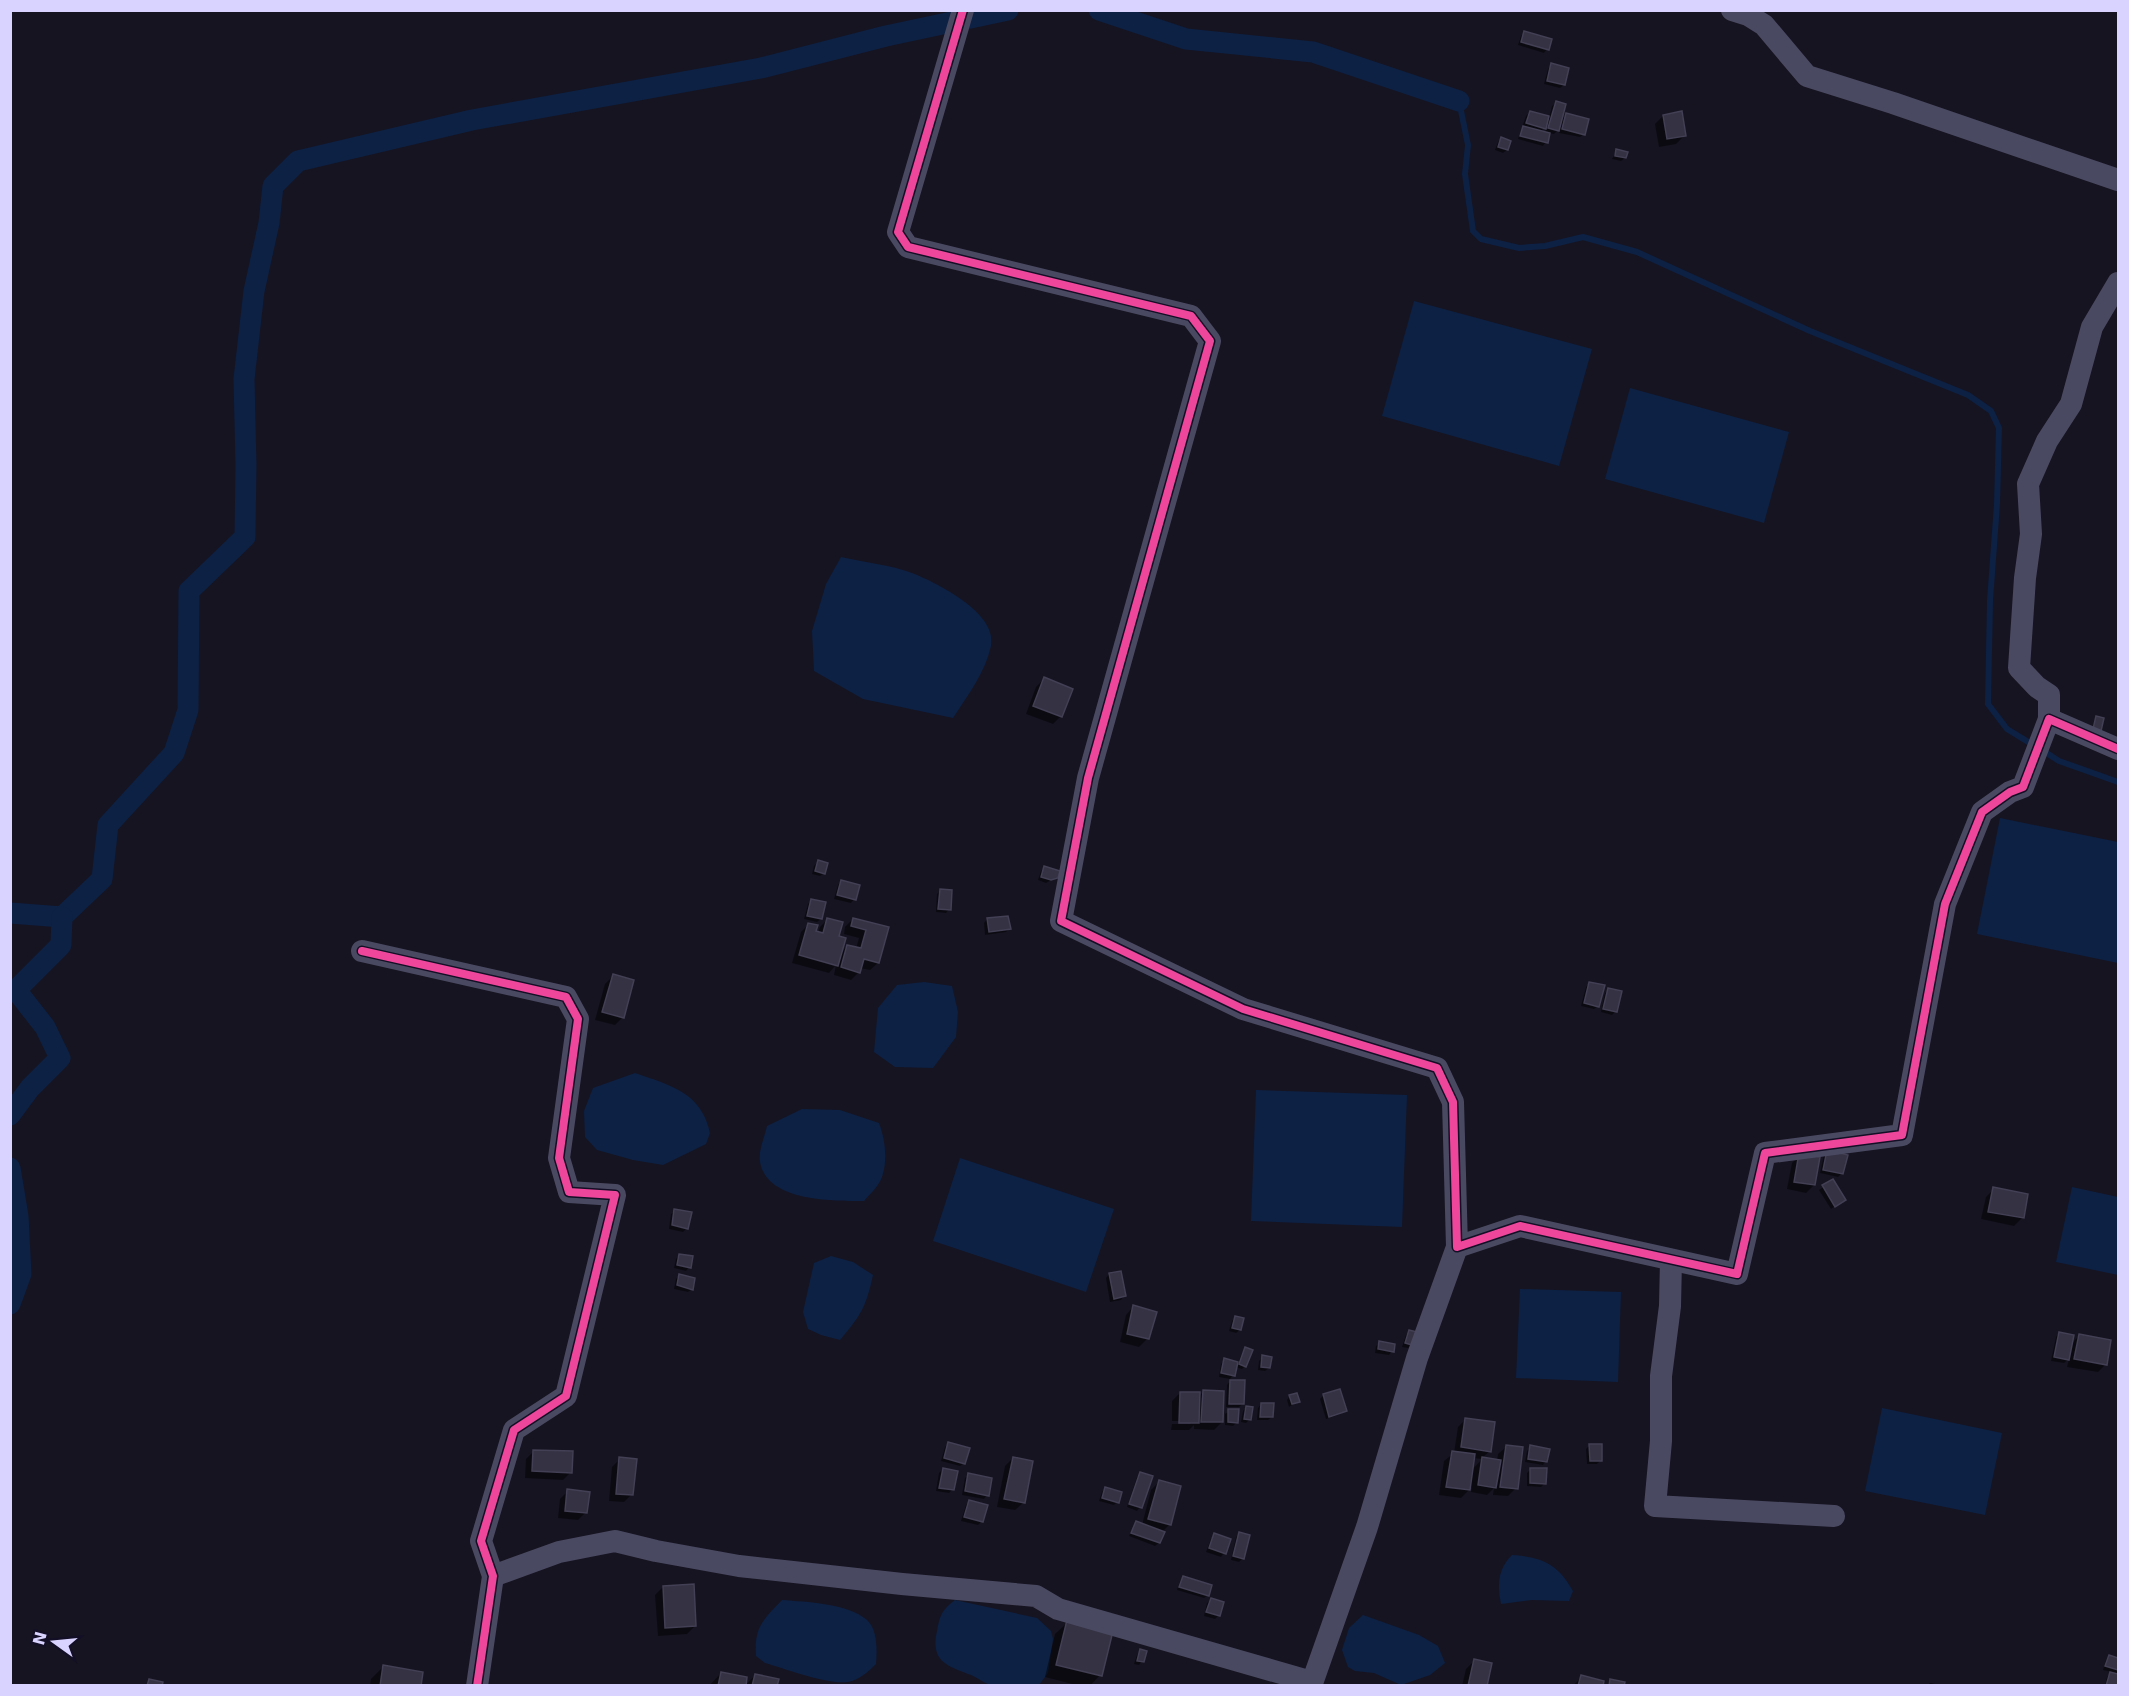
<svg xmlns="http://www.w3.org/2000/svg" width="2129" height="1696" viewBox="0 0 2129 1696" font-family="'DejaVu Sans',sans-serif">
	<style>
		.water { fill: #0d2144 }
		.shadow { fill: #0007; fill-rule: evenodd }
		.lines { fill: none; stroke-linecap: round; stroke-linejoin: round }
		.stream { stroke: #0d2144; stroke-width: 6 }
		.canal { stroke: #0d2144; stroke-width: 21 }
		.building { fill: #343243; stroke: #433f54; stroke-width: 1.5 }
		.street { stroke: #4a4962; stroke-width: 22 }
		.cycleway-casing { stroke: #130f26; stroke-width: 11 }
		.cycleway { stroke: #ed469a; stroke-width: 8 }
	</style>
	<rect width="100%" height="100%" fill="#161421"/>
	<!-- water -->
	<g class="water">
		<path d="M1414 301 1592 349 1559 466 1382 416Z"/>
		<path d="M1630 388 1789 432 1764 523 1605 479Z"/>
		<path d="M841 557C863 562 891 565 912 573 937 583 998 613 991 646 985 673 968 695 953 718L863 699 814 671 812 631 826 584Z"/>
		<path d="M2000 818 2118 842V963L1977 934Z"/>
		<path d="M924 982 952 986 958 1012 956 1037 933 1068 895 1067 874 1052 878 1008 897 985Z"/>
		<path d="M635 1073C670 1085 702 1093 710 1133L706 1144 663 1165 633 1160 597 1150 585 1137 584 1111 593 1088Z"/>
		<path d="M1256 1090 1407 1095 1402 1227 1251 1221Z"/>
		<path d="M802 1109 840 1110 879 1123C885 1139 888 1160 882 1177 879 1186 870 1194 864 1201 833 1201 767 1202 760 1162 758 1151 765 1136 767 1126Z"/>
		<path d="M960 1158 1114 1209 1086 1292 933 1241Z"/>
		<path d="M2072 1187 2118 1197V1275L2056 1262Z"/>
		<path d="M831 1256 853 1262 873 1275C866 1307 861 1315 840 1340L821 1335 808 1329 803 1312 814 1263Z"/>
		<path d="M1520 1289 1621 1292 1618 1382 1516 1378Z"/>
		<path d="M1882 1408 2002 1433 1985 1515 1865 1491Z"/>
		<path d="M1512 1555C1542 1557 1558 1564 1573 1591L1569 1601 1532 1600 1501 1604C1497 1584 1498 1569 1512 1555Z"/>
		<path d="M782 1600C807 1602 847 1603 867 1620 878 1630 877 1651 876 1664 868 1672 859 1680 848 1682 828 1685 786 1669 765 1663L756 1656C754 1627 763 1620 782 1600Z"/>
		<path d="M955 1600 1037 1618 1051 1631 1053 1639 1048 1673 1039 1685C1026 1686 1005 1688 992 1686 986 1684 978 1678 971 1675 948 1666 930 1662 937 1631 940 1615 942 1610 955 1600Z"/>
		<path d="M1363 1615 1419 1635 1438 1646 1445 1663 1430 1675 1401 1685 1374 1673 1355 1671 1348 1667 1342 1650 1349 1628Z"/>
	</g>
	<!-- shadow -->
	<g class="shadow">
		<path d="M1525 33 1547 49 1544 53 1518 45 1521 36Z"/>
		<path d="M1552 65 1564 85 1560 88 1544 84 1548 69Z"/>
		<path d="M1556 103 1560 120 1566 115 1584 134 1580 137 1559 133 1560 128 1554 134 1549 133 1546 142 1543 146 1518 139 1526 116 1530 112 1549 118 1552 106ZM1547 125 1545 133 1540 132Z"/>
		<path d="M1663 116 1684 136 1676 144 1659 147 1655 124Z"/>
		<path d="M1501 139 1507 150 1503 153 1495 150 1498 142Z"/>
		<path d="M1617 151 1625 158 1621 161 1612 159Z"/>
		<path d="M1044 679 1061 716 1053 724 1026 714 1036 687Z"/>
		<path d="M818 862 824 873 820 876 812 874 814 866Z"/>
		<path d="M1045 867 1056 877 1046 883 1038 880 1041 871Z"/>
		<path d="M841 881 854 899 851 903 834 899 838 885Z"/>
		<path d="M941 890 949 909 946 913 936 912 937 894Z"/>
		<path d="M812 900 821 919 817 922 804 919 808 904Z"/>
		<path d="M828 919 837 937 840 954 847 946 856 949 859 938 844 934 845 927 853 919 887 929 878 963 870 970 860 968 859 972 851 980 834 975 836 965 829 973 792 963 801 932 809 924 814 932 818 933 820 927Z"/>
		<path d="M987 919 1009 929 1006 932 985 935 984 923Z"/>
		<path d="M613 976 623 1017 615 1025 595 1020 605 984Z"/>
		<path d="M1590 983 1598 1006 1594 1009 1581 1006 1586 987Z"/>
		<path d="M1609 990 1616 1011 1612 1015 1601 1012 1605 993Z"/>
		<path d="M1827 1152 1842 1173 1838 1177 1820 1173 1824 1155Z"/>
		<path d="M1800 1155 1814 1185 1806 1193 1787 1189 1792 1163Z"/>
		<path d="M1832 1181 1844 1200 1831 1209 1819 1190Z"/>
		<path d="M1994 1189 2022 1218 2014 1226 1981 1219 1986 1197Z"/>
		<path d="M675 1211 687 1228 683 1232 669 1229 671 1214Z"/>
		<path d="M679 1255 689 1267 686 1271 674 1268 676 1259Z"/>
		<path d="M1109 1274 1124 1296 1121 1300 1110 1302 1106 1278Z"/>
		<path d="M679 1276 692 1289 688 1292 674 1289 676 1279Z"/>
		<path d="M1133 1307 1147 1339 1139 1347 1120 1342 1126 1315Z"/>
		<path d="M1235 1318 1240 1330 1236 1333 1229 1331 1232 1321Z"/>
		<path d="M1410 1331 1411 1345 1408 1348 1402 1347 1406 1335Z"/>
		<path d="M2059 1333 2071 1344 2079 1336 2106 1364 2098 1372 2067 1367 2069 1359 2064 1363 2051 1361 2056 1337Z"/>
		<path d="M1380 1343 1392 1351 1389 1355 1375 1353 1376 1346Z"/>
		<path d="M1245 1349V1366L1242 1369 1235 1367 1233 1375 1230 1379 1219 1377 1221 1364 1225 1360 1238 1363 1242 1353Z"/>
		<path d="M1263 1357 1269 1368 1265 1371 1258 1370 1259 1361Z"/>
		<path d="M1230 1381 1243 1404 1239 1407H1226L1227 1385Z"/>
		<path d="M1339 1391 1345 1411 1341 1414 1326 1419 1320 1399 1323 1396Z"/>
		<path d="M1203 1392 1222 1422 1214 1430 1194 1429V1425L1189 1430H1171L1172 1424H1191V1421H1172V1401L1180 1393 1198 1397Z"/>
		<path d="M1290 1396 1298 1401 1289 1407 1287 1400Z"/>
		<path d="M1261 1404 1272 1417 1268 1420H1257L1258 1408Z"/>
		<path d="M1246 1408 1250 1419 1246 1423 1241 1422 1243 1411Z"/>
		<path d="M1229 1411 1237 1422 1233 1426 1225 1425V1414Z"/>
		<path d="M1466 1419 1490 1451 1482 1458 1497 1461 1498 1454 1506 1447 1516 1488 1508 1496 1493 1495 1494 1488 1487 1495 1471 1492 1472 1487 1461 1498 1439 1495 1444 1461 1454 1453 1458 1427ZM1473 1458 1482 1459 1472 1470Z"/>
		<path d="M948 1444 964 1463 960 1466 941 1461 945 1447Z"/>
		<path d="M1589 1446 1601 1460 1597 1464H1587L1586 1449Z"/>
		<path d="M1531 1447 1546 1461 1543 1465 1525 1462 1527 1451Z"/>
		<path d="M534 1451 571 1472 563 1480 525 1478 526 1459Z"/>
		<path d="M1013 1458 1023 1503 1015 1510 997 1507 1005 1466Z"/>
		<path d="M620 1459 632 1494 624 1502 609 1501 612 1467Z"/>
		<path d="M943 1469 952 1490 949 1493 936 1491 939 1473Z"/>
		<path d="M1531 1469 1545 1483 1541 1487 1527 1486V1473Z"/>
		<path d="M1141 1474 1140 1507 1137 1511 1127 1507 1137 1477Z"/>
		<path d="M969 1475 987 1495 984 1499 962 1495 965 1478Z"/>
		<path d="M1159 1482 1170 1524 1162 1532 1159 1543 1155 1546 1129 1536 1136 1522 1142 1525 1151 1490Z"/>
		<path d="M1105 1489 1117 1502 1114 1505 1099 1501 1102 1492Z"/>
		<path d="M568 1491 586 1512 578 1520 558 1518 560 1499Z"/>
		<path d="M969 1502 982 1521 978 1525 961 1521 966 1505Z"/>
		<path d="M1240 1534 1243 1558 1239 1562 1231 1560 1236 1537Z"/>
		<path d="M1214 1535 1224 1553 1221 1557 1206 1552 1211 1539Z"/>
		<path d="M1183 1578 1208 1595 1204 1598 1177 1590 1180 1581Z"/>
		<path d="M663 1587 695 1626 687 1634 658 1636 655 1595Z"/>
		<path d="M1211 1600 1219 1615 1215 1619 1204 1616 1207 1603Z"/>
		<path d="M1068 1622 1100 1675 1090 1686H1080L1045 1677 1055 1634Z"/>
		<path d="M1140 1651 1142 1661 1139 1665 1134 1664 1137 1655Z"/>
		<path d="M2109 1657 2118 1659V1686H2105L2107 1677 2112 1672 2103 1670 2106 1660Z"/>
		<path d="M1474 1661 1485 1686H1462L1466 1669Z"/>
		<path d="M384 1666 419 1686H370L371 1679Z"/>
		<path d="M721 1673 744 1686H709Z"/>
		<path d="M755 1675 776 1686H745Z"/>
		<path d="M1582 1676 1601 1686H1573Z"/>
		<path d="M1930 1683 1945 1686H1927Z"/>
	</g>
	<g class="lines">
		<!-- stream -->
		<g class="stream">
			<path d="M1459 101 1468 145 1465 174 1473 231 1481 239 1519 248 1545 246 1583 237 1637 252 1810 331 1968 395 1991 411 1999 428 1997 504 1990 601 1988 704 2007 729 2033 745"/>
			<path d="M2042 750 2059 761 2118 782"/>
		</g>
		<!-- canal -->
		<g class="canal">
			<path d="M1099 10 1186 39 1313 52 1459 101"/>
			<path d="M10 913 62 917 102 879 108 825 174 753 188 710 189 591 245 537 246 465 244 379 254 291 269 223 273 186 298 161 472 120 761 68 886 36 1008 10"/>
			<path d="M10 1115 30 1088 60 1058 45 1027 16 990 61 945 62 917"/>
			<path d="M10 1168 18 1216 21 1274 10 1304"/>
		</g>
	</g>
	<!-- building -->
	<g class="building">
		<path d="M1524 31 1552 39 1549 50 1521 42Z"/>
		<path d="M1551 63 1569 68 1565 85 1547 81Z"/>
		<path d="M1556 101 1566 104 1559 131 1548 128Z"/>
		<path d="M1530 111 1549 116 1546 129 1526 123Z"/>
		<path d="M1682 111 1686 136 1667 139 1663 115Z"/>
		<path d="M1566 113 1589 119 1585 135 1562 129Z"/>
		<path d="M1523 126 1550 133 1548 143 1520 136Z"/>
		<path d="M1501 137 1511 141 1508 150 1498 147Z"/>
		<path d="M1616 149 1628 152 1626 158 1615 156Z"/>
		<path d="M1044 677 1073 689 1062 717 1033 706Z"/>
		<path d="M2096 716 2104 718 2101 731 2093 729Z"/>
		<path d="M818 860 828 863 825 874 815 871Z"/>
		<path d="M1044 866 1060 871 1058 878 1051 880 1041 877Z"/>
		<path d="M841 880 860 885 856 900 837 895Z"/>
		<path d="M940 889 952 890 951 910 938 909Z"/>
		<path d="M811 899 826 902 822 919 807 916Z"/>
		<path d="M1008 916 1011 929 989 932 987 918Z"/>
		<path d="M827 918 843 922 839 936 846 938 838 966 799 955 808 923 818 925 816 931 823 933Z"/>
		<path d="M853 918 889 927 879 963 864 959 860 973 841 967 847 945 861 948 866 930 851 926Z"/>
		<path d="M613 974 634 980 624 1018 602 1012Z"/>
		<path d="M1589 982 1605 985 1599 1007 1584 1003Z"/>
		<path d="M1608 988 1622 991 1617 1012 1603 1009Z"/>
		<path d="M1827 1150 1848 1155 1843 1174 1823 1170Z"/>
		<path d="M1799 1153 1820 1157 1815 1185 1794 1182Z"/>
		<path d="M1833 1179 1846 1200 1835 1207 1822 1185Z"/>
		<path d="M1993 1187 2028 1194 2024 1218 1988 1212Z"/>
		<path d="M674 1209 692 1212 688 1229 672 1225Z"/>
		<path d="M679 1254 693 1256 691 1268 677 1265Z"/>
		<path d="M1121 1271 1126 1296 1114 1299 1109 1273Z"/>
		<path d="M679 1274 695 1278 693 1290 677 1285Z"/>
		<path d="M1133 1305 1157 1312 1149 1339 1127 1334Z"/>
		<path d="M1235 1316 1244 1318 1241 1330 1232 1328Z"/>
		<path d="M1409 1330 1417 1332 1412 1345 1405 1343Z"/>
		<path d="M2059 1332 2074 1335 2069 1360 2054 1357Z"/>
		<path d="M2079 1334 2111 1340 2107 1365 2074 1359Z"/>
		<path d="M1379 1341 1395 1344 1394 1352 1378 1349Z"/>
		<path d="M1245 1347 1253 1350 1246 1367 1239 1364Z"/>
		<path d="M1262 1355 1272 1357 1270 1368 1261 1367Z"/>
		<path d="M1224 1358 1238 1362 1235 1376 1221 1373Z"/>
		<path d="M1230 1380H1245L1244 1404H1229Z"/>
		<path d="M1340 1389 1347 1411 1329 1417 1323 1394Z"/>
		<path d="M1203 1390 1224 1391 1223 1422H1201Z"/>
		<path d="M1180 1392H1200L1199 1423H1179Z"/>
		<path d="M1297 1393 1300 1402 1292 1404 1289 1395Z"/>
		<path d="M1261 1403H1274L1273 1417H1260Z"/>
		<path d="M1246 1406 1253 1407 1251 1420 1244 1419Z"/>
		<path d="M1228 1409H1239L1238 1423 1228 1422Z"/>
		<path d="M1465 1418 1495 1422 1491 1452 1461 1447Z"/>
		<path d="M948 1442 970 1448 965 1464 944 1458Z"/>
		<path d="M1589 1444H1602V1461H1590Z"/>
		<path d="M1506 1445 1523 1447 1518 1489 1500 1487Z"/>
		<path d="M1530 1445 1550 1449 1547 1462 1528 1459Z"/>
		<path d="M533 1450 573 1451 572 1473 532 1471Z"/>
		<path d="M1452 1451 1475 1454 1470 1490 1446 1487Z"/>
		<path d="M619 1457 637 1459 633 1495 616 1494Z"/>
		<path d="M1013 1457 1033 1461 1025 1503 1004 1499Z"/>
		<path d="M1482 1457 1501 1460 1496 1488 1478 1485Z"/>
		<path d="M943 1468 958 1471 954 1490 939 1488Z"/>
		<path d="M1530 1468H1547L1546 1484 1530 1483Z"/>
		<path d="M1140 1472 1153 1476 1142 1508 1129 1504Z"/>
		<path d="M968 1473 992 1478 989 1496 965 1491Z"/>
		<path d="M1159 1480 1181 1486 1171 1525 1148 1519Z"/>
		<path d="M1105 1487 1122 1492 1119 1503 1102 1498Z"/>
		<path d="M567 1489 590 1492 587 1513 565 1511Z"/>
		<path d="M969 1500 988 1505 983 1522 964 1517Z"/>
		<path d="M1136 1521 1165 1532 1160 1543 1131 1533Z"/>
		<path d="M1239 1532 1250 1535 1244 1559 1233 1556Z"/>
		<path d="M1214 1533 1231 1539 1226 1554 1209 1548Z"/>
		<path d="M1183 1576 1212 1585 1209 1596 1179 1587Z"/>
		<path d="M694 1584 696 1626 665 1628 663 1586Z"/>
		<path d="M1211 1598 1224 1602 1220 1616 1206 1612Z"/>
		<path d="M1067 1620 1113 1631 1102 1676 1056 1665Z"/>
		<path d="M1140 1649 1147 1651 1144 1662 1137 1661Z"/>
		<path d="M2109 1655 2118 1658V1670L2105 1666Z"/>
		<path d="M1474 1659 1492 1663 1487 1686H1468Z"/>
		<path d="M383 1665 423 1672 421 1686H380Z"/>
		<path d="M721 1672 747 1677 746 1686H718Z"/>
		<path d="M2110 1672 2118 1674V1686H2106Z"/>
		<path d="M755 1674 779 1679 777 1686H752Z"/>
		<path d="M1581 1675 1604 1681 1603 1686H1578Z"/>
		<path d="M149 1679 163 1682 162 1686H147Z"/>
		<path d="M1610 1679 1625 1682 1624 1686H1609Z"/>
	</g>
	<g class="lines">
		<!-- street -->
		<g class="street">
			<path d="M963 10 898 232 908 247 1191 316 1210 341 1088 778 1061 921 1243 1009 1437 1068 1453 1102 1457 1247 1520 1226 1737 1274 1765 1153 1902 1135 1945 904 1982 812 2010 792 2023 787 2049 719 2118 749"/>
			<path d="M1732 10 1748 15 1764 25 1807 76 1893 103 2118 180"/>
			<path d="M2049 719V695L2037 687 2019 668 2025 578 2031 534 2028 484 2047 441 2071 404 2092 327 2118 283"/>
			<path d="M362 951 566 997 578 1019 559 1158 569 1192 615 1195 566 1396 514 1430 481 1541 493 1576 477 1686"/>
			<path d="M1671 1260 1670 1306 1661 1376V1441L1655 1506 1834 1516"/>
			<path d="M493 1576 559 1552 615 1541 656 1551 739 1566 902 1584 1036 1596 1058 1609 1312 1682"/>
			<path d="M1311 1686 1367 1527 1417 1358 1457 1247"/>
		</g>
		<!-- cycleway casing -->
		<g class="cycleway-casing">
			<g id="cycleway">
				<path d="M963 10 898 232 908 247 1191 316 1210 341 1088 778 1061 921 1243 1009 1437 1068 1453 1102 1457 1247 1520 1226 1737 1274 1765 1153 1902 1135 1945 904 1982 812 2010 792 2023 787 2049 719 2118 749"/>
				<path d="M362 951 566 997 578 1019 559 1158 569 1192 615 1195 566 1396 514 1430 481 1541 493 1576 477 1686"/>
			</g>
		</g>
		<!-- cycleway -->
		<use href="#cycleway" class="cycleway"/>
	</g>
	<!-- border -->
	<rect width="2129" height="1696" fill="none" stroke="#d9d4ff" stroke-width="24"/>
	<!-- north arrow -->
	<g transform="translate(54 1642) rotate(285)" stroke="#130f26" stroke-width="4.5" paint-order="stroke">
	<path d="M0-4.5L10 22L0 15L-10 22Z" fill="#d9d4ff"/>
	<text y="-9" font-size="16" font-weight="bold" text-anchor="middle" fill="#d9d4ff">N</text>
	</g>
</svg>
